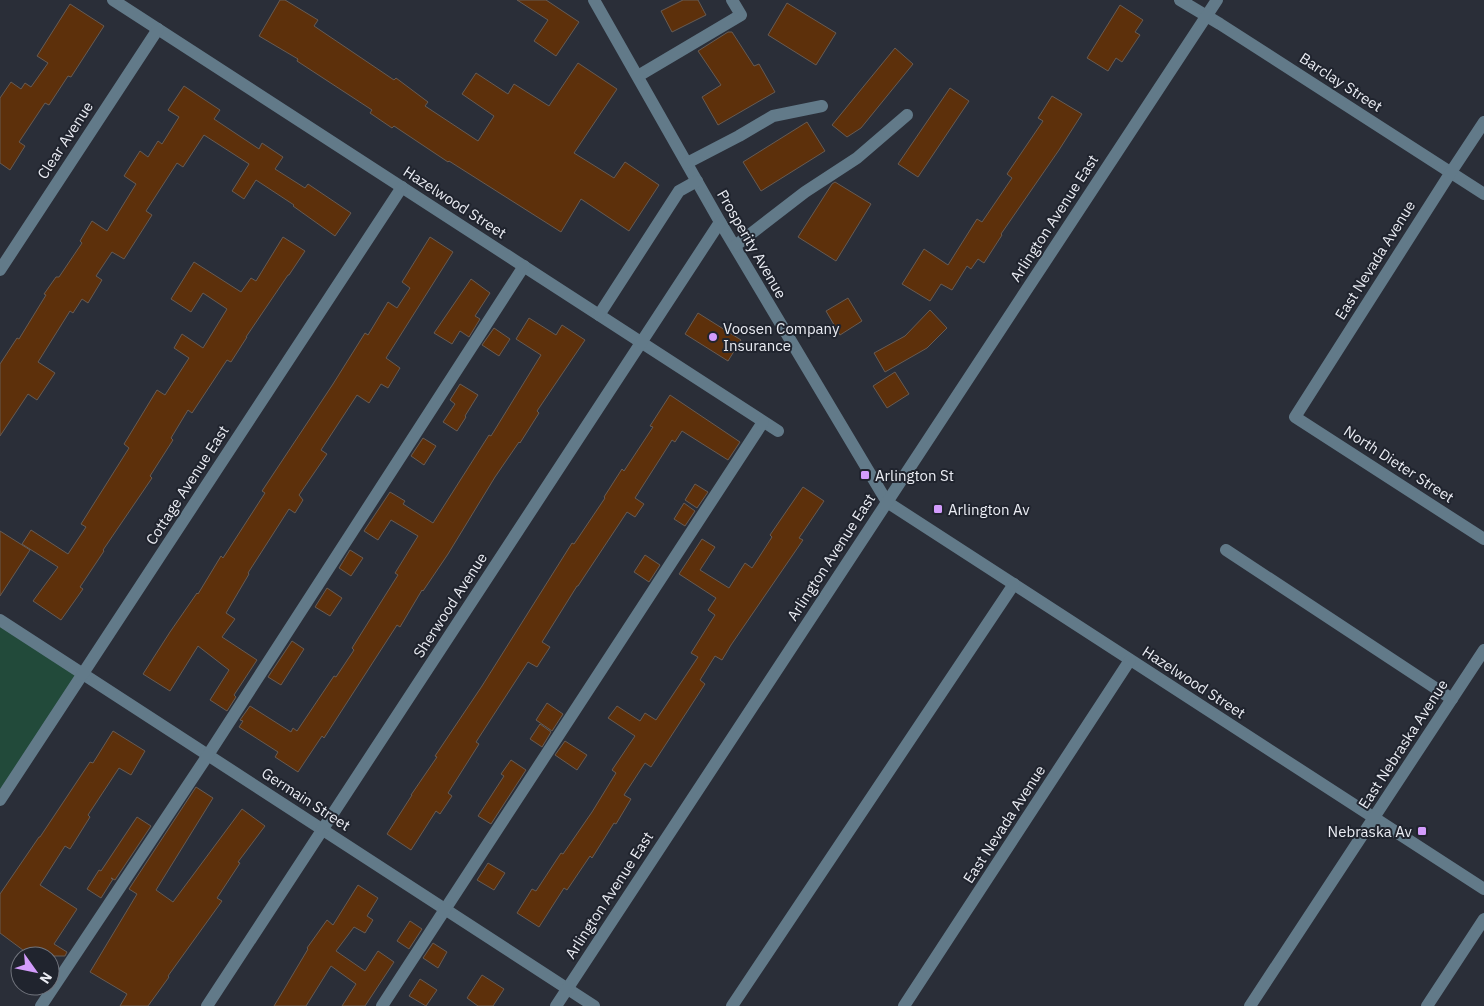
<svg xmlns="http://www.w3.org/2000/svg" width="1484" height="1006" viewBox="0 0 1484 1006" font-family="'IBM Plex Sans',sans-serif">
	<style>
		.green { fill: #224a3a }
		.building { fill: #5d300b; stroke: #675b53 }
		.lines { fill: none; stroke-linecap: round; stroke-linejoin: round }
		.minor { stroke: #627a89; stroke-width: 12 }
		.poi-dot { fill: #d39cfc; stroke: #20242e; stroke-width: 2 }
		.labels { text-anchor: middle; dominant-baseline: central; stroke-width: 4; stroke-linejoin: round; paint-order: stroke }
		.street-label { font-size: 15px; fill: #eaecf3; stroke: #20242e }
		.poi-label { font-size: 15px; fill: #eaecf3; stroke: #20242e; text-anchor: start }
	</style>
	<rect width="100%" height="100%" fill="#2a2e38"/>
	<!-- green -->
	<path class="green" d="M0 620 83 674 0 795Z"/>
	<!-- building -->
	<g class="building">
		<path d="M280 0H285L318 20 314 26 394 80 396 78 428 102 425 106 478 141 494 116 462 94 476 73 508 94 514 84 549 106 578 63 617 89 574 153 614 178 625 162 659 185 629 231 581 199 561 232 449 161 448 162 394 126 392 128 370 113 372 110 297 61 298 59 259 36Z"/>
		<path d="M517 0H546L579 22 556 56 534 41 548 20Z"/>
		<path d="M683 0H698L706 15 672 32 661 11Z"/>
		<path d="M787 3 836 33 816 65 768 35Z"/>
		<path d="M70 4 104 26 71 77 68 76 49 105 45 103 19 142 25 146 10 170 0 163V98L11 82 21 89 25 83 31 87 48 63 37 56Z"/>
		<path d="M1120 5 1143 20 1135 32 1140 35 1122 62 1116 58 1108 71 1087 58Z"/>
		<path d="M728 32H732L754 66 759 64 775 92 718 125 702 97 721 85 698 51Z"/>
		<path d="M895 48 913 64 861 128 847 137 832 125Z"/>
		<path d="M184 86 220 110 214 119 259 149 262 143 283 157 275 169 305 188 308 184 351 213 335 236 293 206 294 205 256 180 244 199 232 191 249 164 204 135 183 167 177 163 146 211 152 215 124 259 112 252 96 276 102 280 88 303 82 299 73 313 70 311 38 362 55 373 37 400 28 394 0 436V364L17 338 19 339 46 295 44 294 56 277H59L82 243 80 241 92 221 107 231 136 184 124 176 140 151 148 157 158 141 162 144 179 117 168 110Z"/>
		<path d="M950 88 969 101 918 177 898 164Z"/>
		<path d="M1052 96 1082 114 1059 150 1001 234 1002 235 984 263 978 259 971 269 967 266 952 290 941 284 930 301 902 284 924 249 948 265 977 219 982 222 1012 178 1007 174 1043 121 1038 118Z"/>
		<path d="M807 122 825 151 761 191 743 162Z"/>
		<path d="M835 182 871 204 836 261 798 237 832 184Z"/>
		<path d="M283 237 305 251 289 275H288L246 337H247L231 362 227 360 192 413 188 410 171 438 173 440 150 476 152 478 103 550 104 551 80 587 83 589 61 620 33 601 58 567 22 544 31 530 68 554 86 527 81 524 129 448 124 444 157 390 165 395 189 358 174 348 182 334 203 348 227 309 203 293 191 312 171 299 194 262 241 292 251 278 256 281Z"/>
		<path d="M430 237 453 252 386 358 400 368 388 388 381 384 369 403 357 395 321 450 327 454 299 495 303 500 295 513 289 509 248 573 249 574 226 613 235 619 222 637 257 660 234 695 236 697 227 711 210 700 229 670 198 646 170 691 143 674 170 632 197 593 198 594 221 556 223 558 265 493 262 491 333 384 365 333 368 335 388 302 397 308 410 288 402 282Z"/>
		<path d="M471 279 490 293 475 316 480 319 469 337 460 331 452 344 434 333Z"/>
		<path d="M848 298 862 321 840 335 826 311Z"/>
		<path d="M930 310 947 328 927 348 885 372 874 353 905 336Z"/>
		<path d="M698 313 741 340 728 361 685 334Z"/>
		<path d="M529 318 556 335 562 325 585 340 537 411 539 413 520 443 519 442 495 477 448 554 423 591 422 590 400 627 397 625 324 738 322 736 298 772 275 757 278 752 239 727 243 721 240 720 250 706 291 732 293 728 297 731 334 676 336 677 354 650 352 648 398 575 395 573 418 536 391 520 378 540 364 531 390 492 405 501 403 504 433 523 489 435 491 436 541 355 516 339Z"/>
		<path d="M494 328 510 339 499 356 482 345Z"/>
		<path d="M895 372 909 394 887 408 873 386Z"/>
		<path d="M460 384 478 395 465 416 466 417 457 431 443 422 455 404 450 400Z"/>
		<path d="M670 395 740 442 728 460 682 431 675 442 672 440 635 498 644 504 635 517 627 512 578 586H577L542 642 550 647 537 667 528 662 476 742 479 744 448 793 452 796 440 814 436 811 411 850 387 834 412 795H411L437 757 435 756 482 686 572 543 574 544 605 498 604 497 622 469 624 471 653 427 650 426Z"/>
		<path d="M423 438 436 446 424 465 411 456Z"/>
		<path d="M695 484 708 492 697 508 685 500Z"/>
		<path d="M803 487 824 501 799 538 803 540 731 645 722 660 715 656 700 680 705 684 651 767 645 763 624 795 631 799 616 824 614 823 592 858 590 856 567 890 564 888 539 927 517 913 532 889 536 891 561 853 563 854 592 812 616 773 612 770 635 736 608 718 617 706 640 721 645 713 656 720 698 657 691 653 715 615 708 610 716 598 679 574 702 539 715 547 700 570 729 588 745 563 752 568 772 537 770 535Z"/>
		<path d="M684 503 695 511 685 526 674 519Z"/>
		<path d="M0 531 30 550 0 596Z"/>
		<path d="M350 550 363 558 351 576 339 568Z"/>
		<path d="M645 555 660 565 649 582 634 572Z"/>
		<path d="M327 588 342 598 330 616 315 607Z"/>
		<path d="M292 641 304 649 281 685 268 677Z"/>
		<path d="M547 703 563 714 552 731 536 720Z"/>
		<path d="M540 724 551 732 542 747 530 739Z"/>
		<path d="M113 731 145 751 131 775 119 768 88 815 90 817 70 849 65 846 40 885 77 909 54 944 67 952 65 956H31L0 933V894L39 837H40L90 762 93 763Z"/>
		<path d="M565 741 587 755 577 770 555 755Z"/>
		<path d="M511 760 526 770 491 824 478 816 504 776 501 774Z"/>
		<path d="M196 787 213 798 156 890 173 902 242 809 265 826 238 862 240 863 217 898 222 901 168 976 169 977 148 1006H120L127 994 90 972 137 894 129 889Z"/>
		<path d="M137 817 151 826 115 880 111 878 113 879 101 898 87 889 99 870 101 871Z"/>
		<path d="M488 863 505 873 494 890 477 880Z"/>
		<path d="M358 885 378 898 367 916 373 920 365 933 354 927 336 951 365 971 378 951 394 962 365 1006H342L356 984 331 966 306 1006H274L308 949 307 948 327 920 333 925Z"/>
		<path d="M410 921 422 929 409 949 397 941Z"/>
		<path d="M433 943 447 952 438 968 423 958Z"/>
		<path d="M482 975 504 989 493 1006H478L467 998Z"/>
		<path d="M420 979 437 990 426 1006 409 996Z"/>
	</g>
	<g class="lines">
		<!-- minor -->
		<g class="minor">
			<path d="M113 0 778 431"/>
			<path d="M594 0 720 222 887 502 1484 889"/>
			<path d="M1180 0 1220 24 1484 194"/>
			<path d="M638 76 741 15 732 0"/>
			<path d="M1484 122 1451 172 1295 417 1484 539"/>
			<path d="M687 163 739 136 773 116 822 106"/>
			<path d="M735 246 805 192 857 158 907 115"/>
			<path d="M0 270 158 29"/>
			<path d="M599 315 679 191 697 181"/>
			<path d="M1226 550 1452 699"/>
			<path d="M0 620 594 1006"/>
			<path d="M0 800 402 187"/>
			<path d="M41 1006 208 755 524 266"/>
			<path d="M207 1006 720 222"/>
			<path d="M382 1006 763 422"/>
			<path d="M556 1006 1217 0"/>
			<path d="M732 1006 1014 584"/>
			<path d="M904 1006 1130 660"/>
			<path d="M1250 1006 1484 650"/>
			<path d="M1427 1006 1484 919"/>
		</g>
	</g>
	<!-- markers -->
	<g class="poi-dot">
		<circle cx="713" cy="337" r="5"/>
		<rect x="860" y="470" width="10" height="10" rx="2.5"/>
		<rect x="933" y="504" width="10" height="10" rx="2.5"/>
		<rect x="1417" y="826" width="10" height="10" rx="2.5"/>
	</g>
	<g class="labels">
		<!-- street labels -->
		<g class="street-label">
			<text transform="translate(1341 82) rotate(33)">Barclay Street</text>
			<text transform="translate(65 140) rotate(-57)">Clear Avenue</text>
			<text transform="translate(455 202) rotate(33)">Hazelwood Street</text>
			<text transform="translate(1054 218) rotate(-57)">Arlington Avenue East</text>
			<text transform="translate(752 244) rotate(60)">Prosperity Avenue</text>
			<text transform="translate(1375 260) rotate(-58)">East Nevada Avenue</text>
			<text transform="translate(1399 464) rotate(33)">North Dieter Street</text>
			<text transform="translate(187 485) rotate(-57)">Cottage Avenue East</text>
			<text transform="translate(831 557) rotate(-57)">Arlington Avenue East</text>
			<text transform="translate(450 605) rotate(-57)">Sherwood Avenue</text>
			<text transform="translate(1194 682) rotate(33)">Hazelwood Street</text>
			<text transform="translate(1403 744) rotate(-57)">East Nebraska Avenue</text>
			<text transform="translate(306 799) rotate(33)">Germain Street</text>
			<text transform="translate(1004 824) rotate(-57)">East Nevada Avenue</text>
			<text transform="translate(609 895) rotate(-57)">Arlington Avenue East</text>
		</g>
		<!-- poi labels -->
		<g class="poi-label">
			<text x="723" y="328">Voosen Company<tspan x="723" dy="17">Insurance</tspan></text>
			<text x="875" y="475">Arlington St</text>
			<text x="948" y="509">Arlington Av</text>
			<text x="1412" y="831" text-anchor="end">Nebraska Av</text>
		</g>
	</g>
	<!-- north arrow -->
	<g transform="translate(35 971) rotate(123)"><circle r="24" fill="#20242e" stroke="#71747d"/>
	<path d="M0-4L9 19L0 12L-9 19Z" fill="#d39cfc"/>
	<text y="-8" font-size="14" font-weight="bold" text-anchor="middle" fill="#eaecf3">N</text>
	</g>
</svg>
